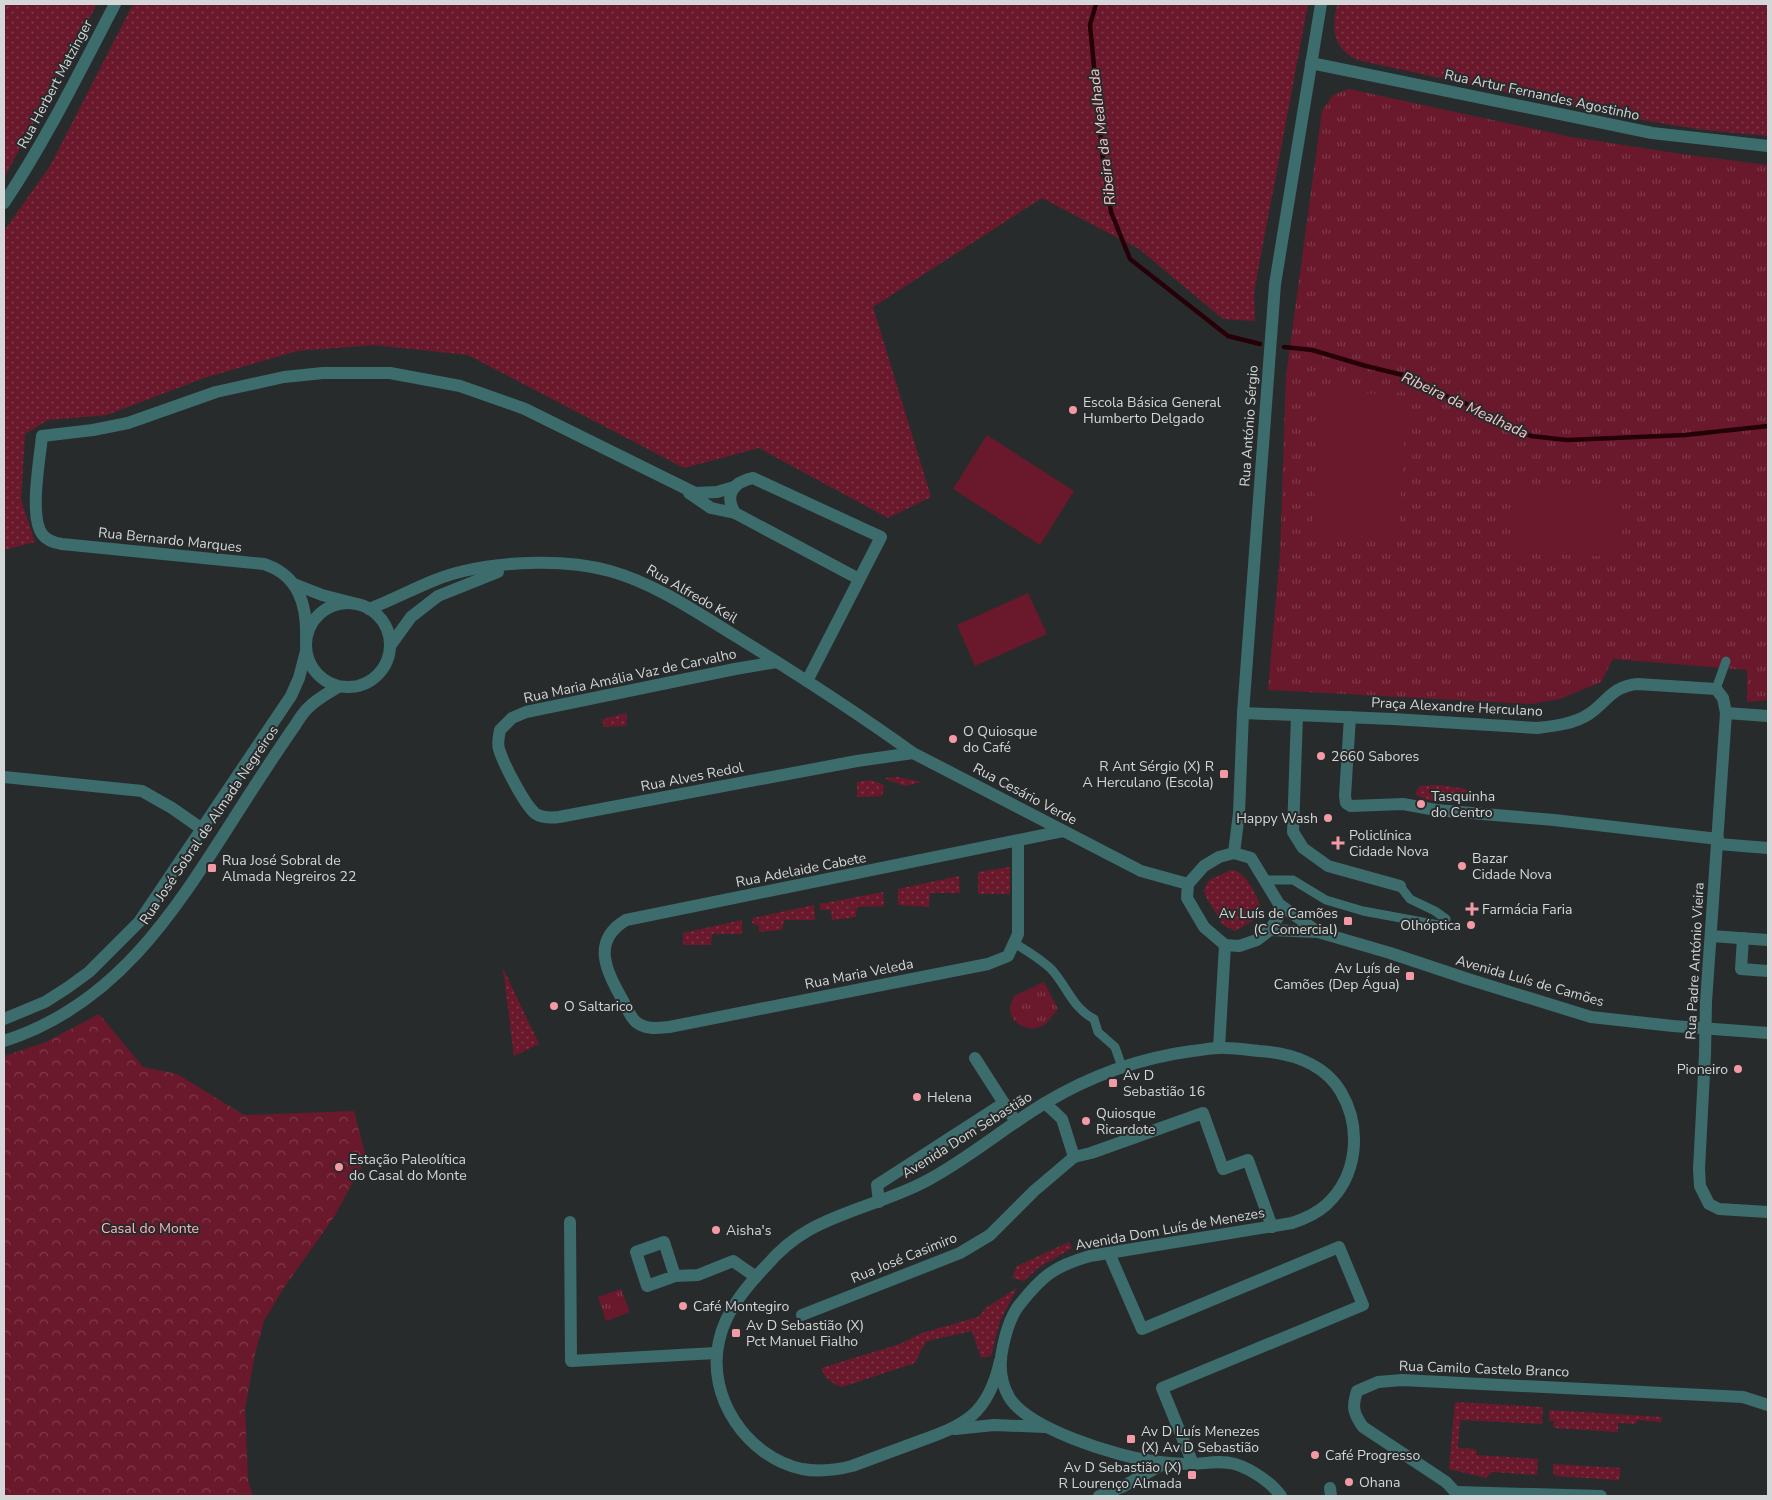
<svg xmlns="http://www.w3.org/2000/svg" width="1772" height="1500" viewBox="0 0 1772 1500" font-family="'Nunito Sans',sans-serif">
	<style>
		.grass { fill: url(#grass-dots) }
		.forest { fill: url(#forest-crowns) }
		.park { fill: url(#park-tufts) }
		.pitch { fill: #6a192c }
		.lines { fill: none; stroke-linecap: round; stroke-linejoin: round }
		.stream { stroke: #260008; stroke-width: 4.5 }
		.pedestrian { stroke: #3d6c6d; stroke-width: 9 }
		.minor { stroke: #3d6c6d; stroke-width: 12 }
		.tertiary { stroke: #3d6c6d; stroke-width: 12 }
		.poi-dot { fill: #f49aa5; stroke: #282b2c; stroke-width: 2 }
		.labels { text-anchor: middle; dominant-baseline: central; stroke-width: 4; stroke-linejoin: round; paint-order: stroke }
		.street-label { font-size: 14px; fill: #d4d7d7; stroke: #282b2c }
		.poi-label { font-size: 14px; fill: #d4d7d7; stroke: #282b2c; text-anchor: start }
		.park-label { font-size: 14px; fill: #ffb5bd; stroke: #282b2c }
		.water-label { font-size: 15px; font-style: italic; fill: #f8c5ca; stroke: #282b2c }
	</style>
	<defs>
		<pattern id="grass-dots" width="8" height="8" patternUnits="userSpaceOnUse" patternTransform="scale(1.25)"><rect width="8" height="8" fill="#6a192c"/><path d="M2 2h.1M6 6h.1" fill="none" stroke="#7e3a4a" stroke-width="1.8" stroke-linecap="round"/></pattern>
		<pattern id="forest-crowns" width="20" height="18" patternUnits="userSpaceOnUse" patternTransform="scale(1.25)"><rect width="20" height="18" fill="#6a192c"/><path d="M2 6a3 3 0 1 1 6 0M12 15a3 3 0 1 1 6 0" fill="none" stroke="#7e3a4a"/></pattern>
		<pattern id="park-tufts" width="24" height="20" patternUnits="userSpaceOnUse" patternTransform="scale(1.25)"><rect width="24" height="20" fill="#6a192c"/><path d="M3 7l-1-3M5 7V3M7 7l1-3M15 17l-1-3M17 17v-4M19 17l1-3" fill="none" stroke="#7e3a4a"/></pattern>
	</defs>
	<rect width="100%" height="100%" fill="#282b2c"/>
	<!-- grass -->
	<g class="grass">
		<path d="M4 4H97L4 178Z"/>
		<path d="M133 4H1308L1254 292 1255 321 1223 319 1139 249 1042 198 873 307 931 497 888 518 759 448 684 468 468 355 374 345 297 351 204 378 107 415 48 420 25 434 21 500 35 542 4 550V231L50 166Z"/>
		<path d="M1337 4H1768V136L1705 130 1616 116 1357 60C1332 47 1332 29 1337 4Z"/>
		<path d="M627 713 626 726 603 727V719Z"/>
		<path d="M898 777 922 782 905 786 885 779V778Z"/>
		<path d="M870 780 884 785 882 796 857 797V782Z"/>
		<path d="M1440 785 1466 789 1470 795 1465 800C1450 804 1431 803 1416 795V792L1420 786Z"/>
		<path d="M1010 867V894H978V872Z"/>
		<path d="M1231 870C1246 870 1256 895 1261 907L1259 917 1235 931 1223 925 1206 897 1204 890 1209 880Z"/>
		<path d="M959 876 960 893H930L929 907 898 905V889Z"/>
		<path d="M883 892 884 906 857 907 856 917 832 920 831 910H820V904Z"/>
		<path d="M814 905 815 920H784L782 930 759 932V926L752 923 753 918Z"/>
		<path d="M742 920V934H712L711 945H683V933Z"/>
		<path d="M503 968 539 1044 514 1056Z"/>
		<path d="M1069 1242 1072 1248 1038 1268 1024 1281 1012 1278 1017 1266Z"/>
		<path d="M1017 1288 1000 1321 991 1356 981 1358 972 1331 927 1341 921 1350 915 1363 842 1387C833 1384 824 1378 821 1368L900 1344 922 1333 978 1317 987 1307Z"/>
		<path d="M1455 1402 1543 1407 1542 1424 1460 1420 1458 1448 1476 1449 1477 1455 1538 1459 1537 1475 1492 1472 1486 1478 1449 1469Z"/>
		<path d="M1549 1410 1662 1417 1661 1422 1637 1420 1636 1424 1618 1423V1432L1553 1428 1554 1421H1549Z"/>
		<path d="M1553 1464 1621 1468 1619 1480 1555 1476 1553 1473Z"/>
	</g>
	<!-- forest -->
	<path class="forest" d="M99 1014 143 1067 177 1074 244 1115 354 1111 366 1158 334 1217 283 1289 264 1321 255 1354 245 1409 248 1480 253 1496H4V1056L46 1042Z"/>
	<!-- park -->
	<g class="park">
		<path d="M1349 89 1571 137 1688 155 1768 165V700L1747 702V670L1613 659 1601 682 1560 699 1531 704 1268 690 1280 554 1286 376 1322 111 1333 95Z"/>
		<path d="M1044 982 1058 1009C1053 1014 1048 1023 1042 1026 1029 1033 1009 1023 1010 1008 1010 1004 1013 1000 1014 996Z"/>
		<path d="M621 1289 630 1312 606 1321 598 1297Z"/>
	</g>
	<!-- pitch -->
	<g class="pitch">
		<path d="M1321 390 1407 396 1398 538 1312 533Z"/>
		<path d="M987 435 1074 491 1040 545 953 489Z"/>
		<path d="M1516 484 1622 489 1619 557 1513 552Z"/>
		<path d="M1028 593 1047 634 975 666 957 625Z"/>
	</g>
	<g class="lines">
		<!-- stream -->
		<g class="stream">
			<path d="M1096 4 1090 25 1103 160 1111 212 1130 259 1228 336 1260 344"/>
			<path d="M1284 347 1312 350 1366 366 1411 377 1441 394 1472 406 1493 421 1531 436 1567 440 1685 435 1768 426"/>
		</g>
		<!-- pedestrian -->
		<g class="pedestrian">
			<path d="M1716 689 1726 661"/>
			<path d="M1264 880H1293L1326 900 1363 911 1444 926 1446 919 1435 911 1410 899 1400 886"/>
			<path d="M1014 943C1027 951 1041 959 1052 970 1068 988 1072 1007 1094 1019L1098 1032 1115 1047 1122 1067"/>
		</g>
		<!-- minor -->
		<g class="minor">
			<path d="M1311 63 1652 133 1768 146"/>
			<path d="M689 493 711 508 735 513"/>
			<path d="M294 584 322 595 357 604"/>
			<path d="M306 637C307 604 298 575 264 564L62 544C55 543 47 541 42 534 29 516 40 458 42 436L93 430 128 423 216 392 284 377 323 373H390L460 386 525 409 695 493 717 492 734 487"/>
			<path d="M777 662 735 669 526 712 512 718 500 730C499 736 497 743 499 749 503 763 525 806 536 814 543 818 551 818 559 817L857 761 913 753"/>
			<path d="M807 681 881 537 753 478C733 482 724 495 735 513L859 579"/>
			<path d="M1243 713 1393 719 1537 728C1554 726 1574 724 1589 714 1608 701 1612 686 1638 684L1716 689 1723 698 1726 713 1706 1002 1705 1054 1699 1169 1700 1186 1709 1204 1719 1209 1768 1212"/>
			<path d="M1726 713 1768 716"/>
			<path d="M1297 715 1293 832 1303 848 1328 866 1400 886"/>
			<path d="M1350 717 1345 796 1346 803 1351 806 1403 804 1436 810 1554 820 1718 839"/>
			<path d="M4 777 142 791 172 808 202 829"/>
			<path d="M1018 841V934L1008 956 988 964 669 1027C658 1028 646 1030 636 1022 630 1017 626 1006 622 999 606 970 591 941 626 920L1063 831"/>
			<path d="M1718 844 1768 848"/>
			<path d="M1711 936 1768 940"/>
			<path d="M1743 938 1741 969 1768 971"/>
			<path d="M975 1058 1016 1122"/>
			<path d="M1074 1157 1091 1153 1203 1113 1223 1169 1248 1160 1272 1227"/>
			<path d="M879 1202 877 1185 1004 1103"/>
			<path d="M570 1222 571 1361 716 1353"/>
			<path d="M1109 1253 1142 1329 1339 1247 1363 1305 1162 1388 1193 1464"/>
			<path d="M675 1276 664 1242 636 1252 647 1286 675 1276 698 1275 733 1261 756 1277"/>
			<path d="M802 1315 960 1253 990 1235 1034 1191 1074 1157 1062 1119 1045 1103"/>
			<path d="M1330 1488 1331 1496"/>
			<path d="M1456 1492 1601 1496"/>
			<path d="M1099 1496 1122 1487 1165 1463"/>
			<path d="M1459 1496 1446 1482 1363 1427C1353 1413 1352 1407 1357 1391L1378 1382 1402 1380 1743 1397 1768 1405"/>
		</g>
		<!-- tertiary -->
		<g class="tertiary">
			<path d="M4 203C46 140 80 71 115 4"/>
			<circle cx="348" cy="645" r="42"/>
			<path d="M369 609C401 597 431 578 464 571 507 561 567 559 610 571 656 584 696 612 737 637 797 674 856 712 913 753L1141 871 1188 884"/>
			<path d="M390 646 411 617 438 596 498 572"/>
			<path d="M1234 853 1239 813 1243 713 1275 284 1321 4"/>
			<path d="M1279 904 1278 917 1270 930 1257 940 1239 946 1225 945 1204 927 1187 898 1188 884 1204 866 1219 857 1234 853 1251 858 1279 904 1318 932"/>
			<path d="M1270 930 1318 932 1390 953 1468 979 1591 1017 1673 1026 1768 1033"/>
			<path d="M4 1019 45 1002 67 988 89 972 139 922 291 696 299 678 306 651"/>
			<path d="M4 1041C129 1001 186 891 254 787 267 767 280 747 294 727 298 721 302 714 307 709 315 700 328 693 338 687"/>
			<path d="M1219 1048 1225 945"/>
			<path d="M1000 1361C988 1415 965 1425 917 1442 895 1450 874 1458 852 1466 836 1470 818 1472 802 1469 747 1457 706 1397 719 1341 725 1312 746 1287 766 1266 778 1252 793 1239 809 1230 846 1209 890 1201 928 1180 969 1158 1005 1127 1045 1103 1090 1076 1140 1058 1192 1051 1203 1050 1215 1047 1226 1048 1237 1048 1248 1050 1259 1051 1290 1053 1324 1063 1341 1092 1362 1128 1358 1176 1326 1205 1316 1214 1304 1219 1292 1223L1090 1256C1055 1266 1043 1275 1020 1304 1011 1315 1006 1332 1003 1346 999 1363 1000 1381 1009 1397 1028 1429 1116 1456 1152 1461 1165 1463 1180 1464 1194 1464 1208 1463 1221 1460 1235 1464 1251 1469 1271 1482 1281 1496"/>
			<path d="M955 1429 994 1425 1045 1427"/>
		</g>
	</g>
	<!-- markers -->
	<g class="poi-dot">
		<circle cx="1073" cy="410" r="5"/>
		<circle cx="953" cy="739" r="5"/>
		<circle cx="1321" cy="756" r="5"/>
		<rect x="1219" y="769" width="10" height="10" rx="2.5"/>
		<circle cx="1421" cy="804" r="5"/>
		<circle cx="1328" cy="818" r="5"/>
		<path d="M1335.5 835.5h5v5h5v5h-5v5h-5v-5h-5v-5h5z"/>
		<circle cx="1462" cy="866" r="5"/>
		<rect x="207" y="863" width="10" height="10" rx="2.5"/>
		<path d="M1469.5 901.5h5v5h5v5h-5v5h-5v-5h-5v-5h5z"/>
		<rect x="1343" y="916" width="10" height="10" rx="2.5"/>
		<circle cx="1471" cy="925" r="5"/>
		<rect x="1405" y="971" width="10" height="10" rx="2.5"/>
		<circle cx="554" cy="1006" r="5"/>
		<circle cx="1738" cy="1069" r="5"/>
		<rect x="1108" y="1078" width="10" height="10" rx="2.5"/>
		<circle cx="917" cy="1097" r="5"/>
		<circle cx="1086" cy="1121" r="5"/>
		<circle cx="339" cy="1167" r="5"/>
		<circle cx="716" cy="1230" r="5"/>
		<circle cx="683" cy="1306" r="5"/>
		<rect x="731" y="1328" width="10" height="10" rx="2.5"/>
		<rect x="1126" y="1434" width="10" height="10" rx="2.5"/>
		<circle cx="1315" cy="1455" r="5"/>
		<rect x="1187" y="1470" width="10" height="10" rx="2.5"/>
		<circle cx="1349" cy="1482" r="5"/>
	</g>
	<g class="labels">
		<!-- street labels -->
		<g class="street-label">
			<text transform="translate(55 84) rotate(-62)">Rua Herbert Matzinger</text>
			<text transform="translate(1542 95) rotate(12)">Rua Artur Fernandes Agostinho</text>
			<text transform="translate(1249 426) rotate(-86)">Rua António Sérgio</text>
			<text transform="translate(170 540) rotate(6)">Rua Bernardo Marques</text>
			<text transform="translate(692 594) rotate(30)">Rua Alfredo Keil</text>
			<text transform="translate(630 676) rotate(-12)">Rua Maria Amália Vaz de Carvalho</text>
			<text transform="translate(1457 707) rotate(3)">Praça Alexandre Herculano</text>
			<text transform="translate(692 777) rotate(-11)">Rua Alves Redol</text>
			<text transform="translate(1025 794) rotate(28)">Rua Cesário Verde</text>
			<text transform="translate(209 825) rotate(-56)">Rua José Sobral de Almada Negreiros</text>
			<text transform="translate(801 870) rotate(-11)">Rua Adelaide Cabete</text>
			<text transform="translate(1695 961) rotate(-87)">Rua Padre António Vieira</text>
			<text transform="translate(859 974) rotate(-11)">Rua Maria Veleda</text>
			<text transform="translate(1530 981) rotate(16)">Avenida Luís de Camões</text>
			<text transform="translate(967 1135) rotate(-32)">Avenida Dom Sebastião</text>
			<text transform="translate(1170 1229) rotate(-10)">Avenida Dom Luís de Menezes</text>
			<text transform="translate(904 1258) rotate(-22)">Rua José Casimiro</text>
			<text transform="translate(1484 1369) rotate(2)">Rua Camilo Castelo Branco</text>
		</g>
		<!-- poi labels -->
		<g class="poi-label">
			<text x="1083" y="402">Escola Básica General<tspan x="1083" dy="16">Humberto Delgado</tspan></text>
			<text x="963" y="731">O Quiosque<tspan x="963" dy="16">do Café</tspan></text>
			<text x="1331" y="756">2660 Sabores</text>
			<text x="1214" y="766" text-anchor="end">R Ant Sérgio (X) R<tspan x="1214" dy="16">A Herculano (Escola)</tspan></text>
			<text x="1431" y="796">Tasquinha<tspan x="1431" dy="16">do Centro</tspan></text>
			<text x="1318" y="818" text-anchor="end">Happy Wash</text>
			<text x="1349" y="835">Policlínica<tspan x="1349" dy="16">Cidade Nova</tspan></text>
			<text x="1472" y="858">Bazar<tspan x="1472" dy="16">Cidade Nova</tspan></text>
			<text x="222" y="860">Rua José Sobral de<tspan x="222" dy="16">Almada Negreiros 22</tspan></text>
			<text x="1482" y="909">Farmácia Faria</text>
			<text x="1338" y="913" text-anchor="end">Av Luís de Camões<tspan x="1338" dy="16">(C Comercial)</tspan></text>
			<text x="1461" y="925" text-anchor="end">Olhóptica</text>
			<text x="1400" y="968" text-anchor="end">Av Luís de<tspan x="1400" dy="16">Camões (Dep Água)</tspan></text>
			<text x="564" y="1006">O Saltarico</text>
			<text x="1728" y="1069" text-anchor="end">Pioneiro</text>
			<text x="1123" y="1075">Av D<tspan x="1123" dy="16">Sebastião 16</tspan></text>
			<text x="927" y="1097">Helena</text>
			<text x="1096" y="1113">Quiosque<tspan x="1096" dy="16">Ricardote</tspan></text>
			<text x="349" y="1159">Estação Paleolítica<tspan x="349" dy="16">do Casal do Monte</tspan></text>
			<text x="726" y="1230">Aisha's</text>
			<text x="693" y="1306">Café Montegiro</text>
			<text x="746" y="1325">Av D Sebastião (X)<tspan x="746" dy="16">Pct Manuel Fialho</tspan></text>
			<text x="1141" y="1431">Av D Luís Menezes<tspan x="1141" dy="16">(X) Av D Sebastião</tspan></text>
			<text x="1325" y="1455">Café Progresso</text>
			<text x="1182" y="1467" text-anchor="end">Av D Sebastião (X)<tspan x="1182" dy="16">R Lourenço Almada</tspan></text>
			<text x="1359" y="1482">Ohana</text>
		</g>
		<!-- park labels -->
		<g class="park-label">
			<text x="150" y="1228">Casal do Monte</text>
		</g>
		<!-- water labels -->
		<g class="water-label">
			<text transform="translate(1102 137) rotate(-97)">Ribeira da Mealhada</text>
			<text transform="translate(1465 405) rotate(25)">Ribeira da Mealhada</text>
		</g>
	</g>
	<!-- border -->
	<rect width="1772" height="1500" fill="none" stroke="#d4d7d7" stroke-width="10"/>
</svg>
